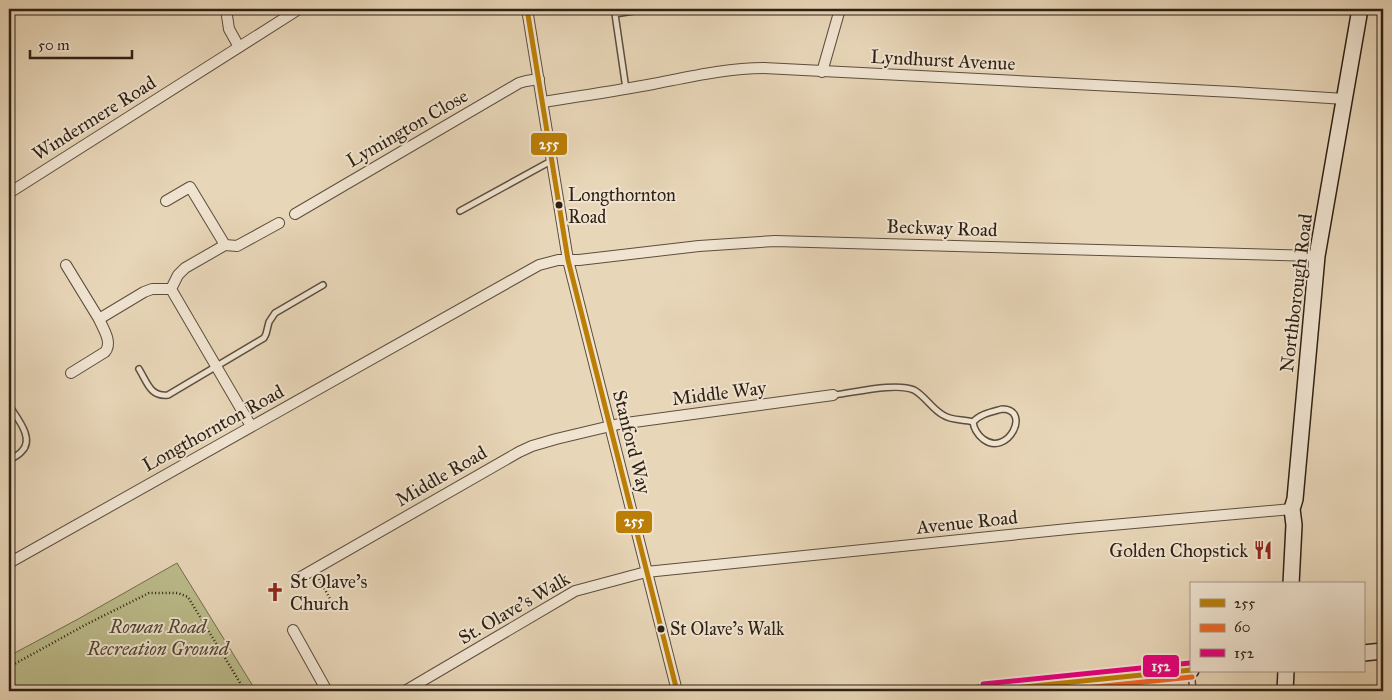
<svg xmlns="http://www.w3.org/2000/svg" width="1392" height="700" viewBox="0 0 1392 700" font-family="'IM FELL Great Primer',serif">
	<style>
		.green { fill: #bcbc8b; stroke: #756e50 }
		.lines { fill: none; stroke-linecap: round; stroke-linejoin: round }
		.lane-casing { stroke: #5c4e3d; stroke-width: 8 }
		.street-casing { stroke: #5c4e3d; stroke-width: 12 }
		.secondary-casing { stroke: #2e2114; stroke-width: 18 }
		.path { stroke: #2e2114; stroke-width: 2.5; stroke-dasharray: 1 2.5; stroke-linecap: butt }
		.lane { stroke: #f0e4d1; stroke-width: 5 }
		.street { stroke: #f0e4d1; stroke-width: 10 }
		.secondary { stroke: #f0e4d1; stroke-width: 15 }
		.bus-1-casing { stroke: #f0e4d1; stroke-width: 9 }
		.bus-2-casing { stroke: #f0e4d1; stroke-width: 9 }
		.bus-3-casing { stroke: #f0e4d1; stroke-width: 9 }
		.bus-1 { stroke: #bb7e06; stroke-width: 5 }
		.bus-2 { stroke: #f26522; stroke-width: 5 }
		.bus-3 { stroke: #e5007d; stroke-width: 5 }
		.bus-dot { fill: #2e2114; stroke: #f0e4d1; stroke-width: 2 }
		.labels { text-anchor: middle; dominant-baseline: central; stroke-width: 4; stroke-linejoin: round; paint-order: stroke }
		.bus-label { font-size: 18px; fill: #2e2114; stroke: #f0e4d1; text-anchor: start }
		.street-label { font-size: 19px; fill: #2e2114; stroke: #f0e4d1 }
		.poi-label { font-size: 19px; fill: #2e2114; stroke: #f0e4d1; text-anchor: end }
		.park-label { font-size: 19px; font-style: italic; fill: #524832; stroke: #f0e4d1 }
		.line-badge { stroke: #f0e4d1; stroke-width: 2 }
		.badge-label { font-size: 14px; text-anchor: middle; font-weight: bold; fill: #fff }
	</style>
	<rect width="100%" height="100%" fill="#e8d6b8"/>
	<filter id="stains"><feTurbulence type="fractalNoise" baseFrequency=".004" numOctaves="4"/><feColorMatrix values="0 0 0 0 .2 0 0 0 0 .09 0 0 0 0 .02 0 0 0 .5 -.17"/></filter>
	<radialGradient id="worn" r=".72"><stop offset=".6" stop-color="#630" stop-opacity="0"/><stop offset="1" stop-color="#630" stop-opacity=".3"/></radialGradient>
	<!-- green -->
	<path class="green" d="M177 563 256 691H9V656L80 618Z"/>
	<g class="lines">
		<!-- lane casing -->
		<g class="lane-casing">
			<g id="lane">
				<path d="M626 89 615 14 646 9"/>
				<path d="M460 211 551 161"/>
				<path d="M139 369C147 382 150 397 168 395L264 338 266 334 269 322 275 313 323 285"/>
				<path d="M833 395C853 393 896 382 914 390 925 396 932 409 943 415 952 421 963 419 973 422"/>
				<path d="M9 405C16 417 35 438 22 451 19 455 13 458 9 460"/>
				<path d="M1002 409C1032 409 1008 458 983 439 978 435 974 429 973 422 980 414 991 412 1002 409Z"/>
				<path d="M1191 672 1193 691"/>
			</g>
		</g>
		<!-- street casing -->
		<g class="street-casing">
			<g id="street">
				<path d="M226 9 229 29 239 47"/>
				<path d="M527 9 568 260 677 691"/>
				<path d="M822 72 840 9"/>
				<path d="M543 102C580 96 616 91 653 84 689 77 727 68 764 68L1233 92 1345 99"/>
				<path d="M9 193 299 9"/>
				<path d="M166 201 190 187 225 245"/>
				<path d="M295 214 519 83 526 81 539 79"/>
				<path d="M66 265 99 319 144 292 152 289H171"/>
				<path d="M71 373 105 352C113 342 103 329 99 319"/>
				<path d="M251 426 171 289 178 275 185 268 225 245 237 246 279 223"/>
				<path d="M9 563 530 270 539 265 558 260H579L699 246 775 241 1317 256"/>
				<path d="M299 578 519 452 532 446 556 439 619 424 833 395"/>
				<path d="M293 630 327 691"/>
				<path d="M1108 679 1109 691"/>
				<path d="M405 691 575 591 646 572 1078 528 1292 509"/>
			</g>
		</g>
		<!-- secondary casing -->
		<g class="secondary-casing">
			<g id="secondary">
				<path d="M1291 584 1294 525 1292 509 1295 499 1317 256 1360 9"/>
				<path d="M1363 653 1383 651"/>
				<path d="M984 691 1191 670"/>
				<path d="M1285 691 1286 671"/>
			</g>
		</g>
		<!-- path -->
		<g class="path">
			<path d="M319 579 333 604"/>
			<path d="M9 667 87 624 149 593H178L188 597 245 691"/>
		</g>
		<!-- lane -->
		<use href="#lane" class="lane"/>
		<!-- street -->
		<use href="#street" class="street"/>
		<!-- secondary -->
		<use href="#secondary" class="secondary"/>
		<!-- bus-1 casing -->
		<g class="bus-1-casing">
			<g id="bus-1">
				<path d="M527 9 568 260 677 691"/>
				<path d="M984 691 1191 670"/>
			</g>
		</g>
		<!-- bus-2 casing -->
		<g class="bus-2-casing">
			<path id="bus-2" d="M1056 691 1192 677"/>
		</g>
		<!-- bus-3 casing -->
		<g class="bus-3-casing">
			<path id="bus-3" d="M983 684 1190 663"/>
		</g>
		<!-- bus-1 -->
		<use href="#bus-1" class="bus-1"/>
		<!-- bus-2 -->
		<use href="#bus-2" class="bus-2"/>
		<!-- bus-3 -->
		<use href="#bus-3" class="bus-3"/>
	</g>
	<!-- icons -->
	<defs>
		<g id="restaurant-bare" transform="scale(1.5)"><path d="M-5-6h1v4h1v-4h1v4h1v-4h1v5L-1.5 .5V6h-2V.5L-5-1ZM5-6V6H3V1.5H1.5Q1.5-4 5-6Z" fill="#8f2418" stroke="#f0e4d1" stroke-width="2.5" paint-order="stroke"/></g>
		<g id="church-bare" transform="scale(1.5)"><path d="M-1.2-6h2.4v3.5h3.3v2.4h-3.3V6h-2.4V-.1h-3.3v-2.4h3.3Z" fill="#8f2418" stroke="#f0e4d1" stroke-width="2.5" paint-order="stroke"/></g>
	</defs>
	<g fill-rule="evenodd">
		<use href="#restaurant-bare" x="1263" y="550"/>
		<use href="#church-bare" x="275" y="592"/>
	</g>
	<!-- markers -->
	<g class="bus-dot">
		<circle cx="559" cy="205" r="4.5"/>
		<circle cx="661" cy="629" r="4.5"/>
	</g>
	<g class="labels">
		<!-- bus labels -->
		<g class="bus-label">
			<text x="568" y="195">Longthornton<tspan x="568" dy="22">Road</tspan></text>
			<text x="670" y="629">St Olave's Walk</text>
		</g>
		<!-- street labels -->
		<g class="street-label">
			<text transform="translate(943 60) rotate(3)">Lyndhurst Avenue</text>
			<text transform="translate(94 118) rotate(-32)">Windermere Road</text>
			<text transform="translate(407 128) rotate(-30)">Lymington Close</text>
			<text transform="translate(942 228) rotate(2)">Beckway Road</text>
			<text transform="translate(1296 293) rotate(-83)">Northborough Road</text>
			<text transform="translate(719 393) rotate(-7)">Middle Way</text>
			<text transform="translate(213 428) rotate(-29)">Longthornton Road</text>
			<text transform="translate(632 442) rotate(76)">Stanford Way</text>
			<text transform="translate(441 476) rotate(-30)">Middle Road</text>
			<text transform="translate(967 522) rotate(-6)">Avenue Road</text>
			<text transform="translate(514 608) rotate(-30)">St. Olave's Walk</text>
		</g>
		<!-- poi labels -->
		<g class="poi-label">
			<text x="1248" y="550">Golden Chopstick</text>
			<text x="290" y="581" text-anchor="start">St Olave's<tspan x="290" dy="22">Church</tspan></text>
		</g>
		<!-- park labels -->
		<g class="park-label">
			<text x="158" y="626">Rowan Road<tspan x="158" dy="22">Recreation Ground</tspan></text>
		</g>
	</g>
	<g class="line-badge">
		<rect x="530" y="132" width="38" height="24" rx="5" fill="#bb7e06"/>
		<rect x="615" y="510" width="38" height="24" rx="5" fill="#bb7e06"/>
		<rect x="1142" y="654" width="38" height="24" rx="5" fill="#e5007d"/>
	</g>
	<g class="badge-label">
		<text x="549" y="149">255</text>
		<text x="634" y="526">255</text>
		<text x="1161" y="671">152</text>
	</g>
	<!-- margin -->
	<rect width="1392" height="700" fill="none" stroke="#e8d6b8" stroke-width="30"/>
	<rect x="10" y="10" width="1372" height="680" fill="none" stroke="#2e2114" stroke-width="2.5"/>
	<rect x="15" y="15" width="1362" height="670" fill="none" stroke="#2e2114"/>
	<!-- legend -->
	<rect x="1190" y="582" width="175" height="90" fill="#f0e4d1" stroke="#a29685"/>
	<rect x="1200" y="599" width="25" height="8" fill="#bb7e06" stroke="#a29685"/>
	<text x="1234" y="608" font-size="15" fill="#2e2114">255</text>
	<rect x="1200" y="624" width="25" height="8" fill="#f26522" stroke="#a29685"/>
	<text x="1234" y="632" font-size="15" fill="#2e2114">60</text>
	<rect x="1200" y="649" width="25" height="8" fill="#e5007d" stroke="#a29685"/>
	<text x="1234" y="658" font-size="15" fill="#2e2114">152</text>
	<!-- scale -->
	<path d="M30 50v8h102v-8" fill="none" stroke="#2e2114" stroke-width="2.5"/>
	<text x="38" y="50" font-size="15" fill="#2e2114" stroke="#f0e4d1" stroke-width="4" paint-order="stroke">50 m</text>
	<rect width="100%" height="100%" filter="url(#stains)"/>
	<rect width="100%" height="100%" fill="url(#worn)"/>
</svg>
